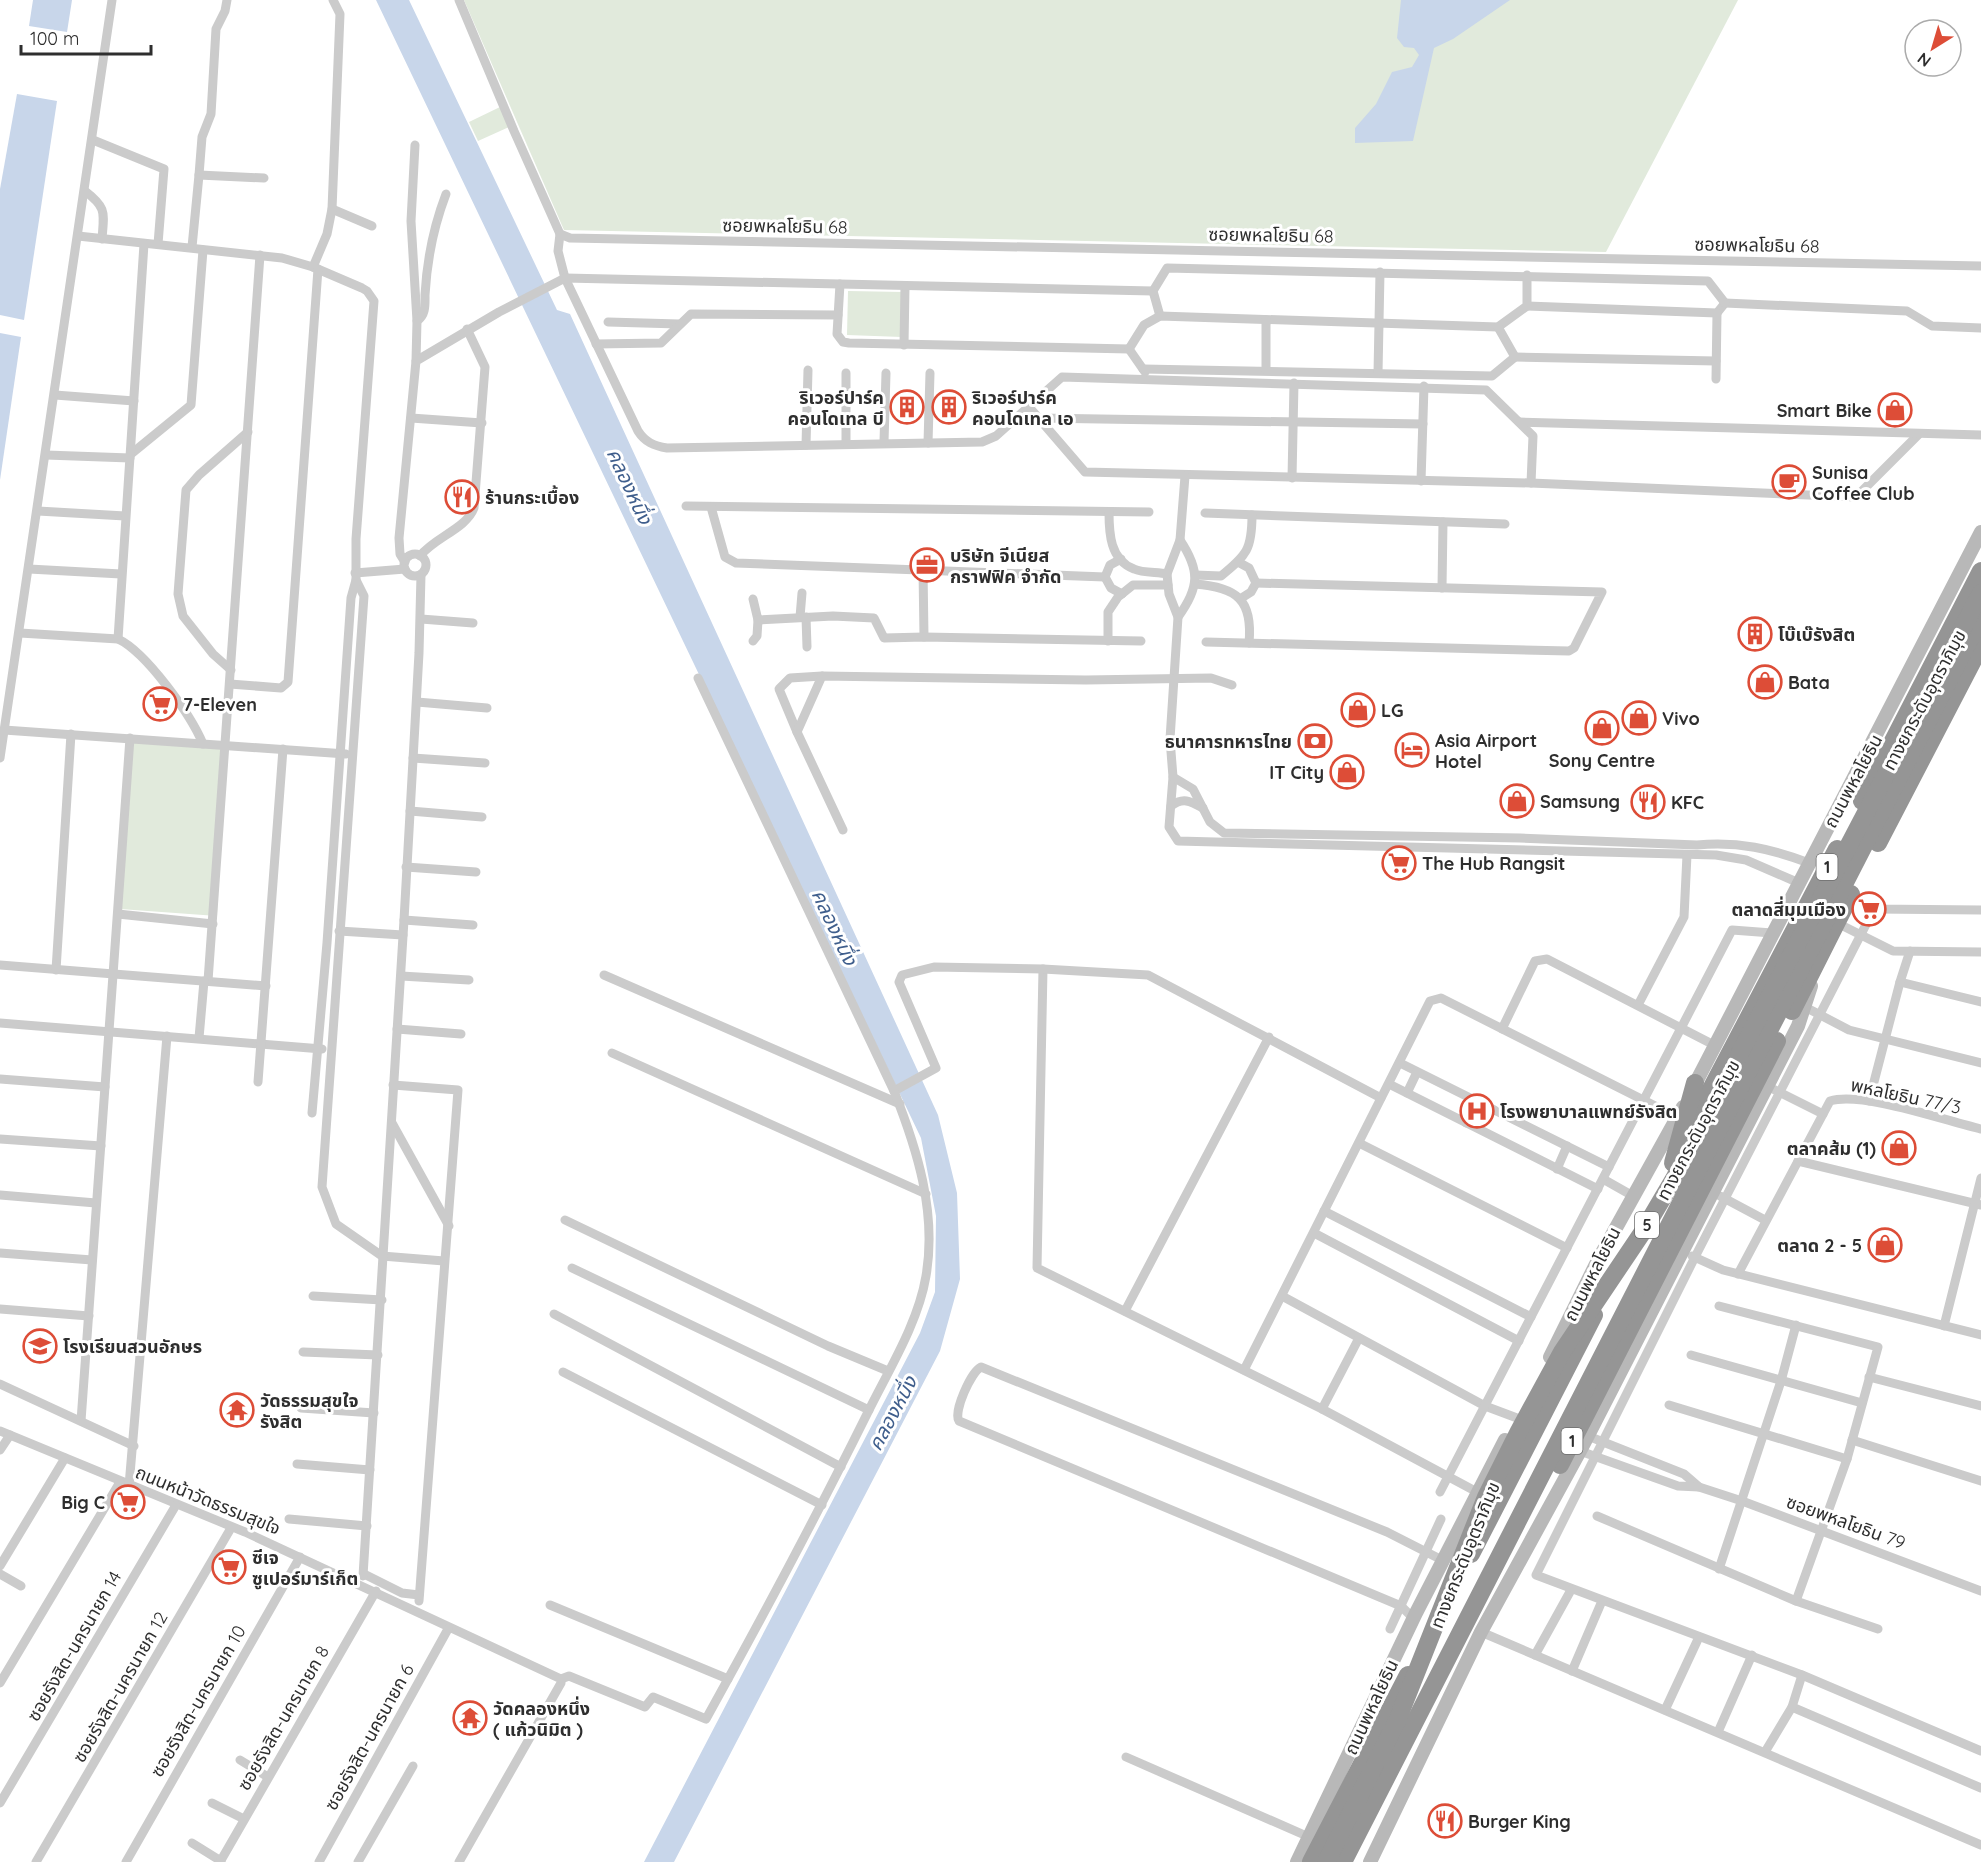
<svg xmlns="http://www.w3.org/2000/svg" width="1981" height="1862" viewBox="0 0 1981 1862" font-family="Quicksand,'Noto Sans Thai',sans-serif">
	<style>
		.green { fill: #e1eadc }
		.water { fill: #c8d6ea }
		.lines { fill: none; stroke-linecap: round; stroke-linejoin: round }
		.street { stroke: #cbcbcb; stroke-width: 9 }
		.secondary { stroke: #b8b8b8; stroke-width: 14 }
		.highway { stroke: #959595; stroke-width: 18 }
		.highway-bridge { stroke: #959595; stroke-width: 18 }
		.labels { text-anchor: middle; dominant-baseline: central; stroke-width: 6; stroke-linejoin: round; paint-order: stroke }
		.shield { fill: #fff; stroke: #6d6d6d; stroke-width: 1.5 }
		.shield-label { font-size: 16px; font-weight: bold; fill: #2e2e2e }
		.street-label { font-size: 18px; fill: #2e2e2e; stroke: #fff }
		.poi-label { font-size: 18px; font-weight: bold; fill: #2e2e2e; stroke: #fff; text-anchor: start }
		.water-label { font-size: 20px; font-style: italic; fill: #3f5e8c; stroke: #fff }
	</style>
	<rect width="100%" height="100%" fill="#fff"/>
	<!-- green -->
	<g class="green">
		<path d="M464 0H1738L1606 252 564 230Z"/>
		<path d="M500 107 509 127 478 141 469 122Z"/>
		<path d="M848 291 903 292 902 337 847 335Z"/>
		<path d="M132 742 225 747 217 916 120 909Z"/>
	</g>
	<!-- water -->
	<g class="water">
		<path d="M33 0H72L67 32 29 26Z"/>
		<path d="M376 0H409L557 310 570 314 938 1115 957 1193 960 1279 940 1351 674 1862H644L920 1333 935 1292 936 1216 921 1138Z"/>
		<path d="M1401 0H1510L1453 39 1434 48 1413 141 1355 143V128L1376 104 1392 72 1412 67 1419 55 1414 48 1404 47 1397 38Z"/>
		<path d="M17 94 57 101 24 320 0 315V189Z"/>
		<path d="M0 333 21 337 0 480Z"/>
	</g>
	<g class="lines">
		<!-- street -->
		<g class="street">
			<path d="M459 0 514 131 560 234 558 251 565 278 638 431C645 442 654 446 667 448L982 442 996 436 1062 377 1486 390 1533 436 1531 483"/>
			<path d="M93 140 164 169 158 244"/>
			<path d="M415 145 411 221 417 321 416 361"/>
			<path d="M199 175 202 137 211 114 216 29 225 11 227 0"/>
			<path d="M85 191C107 208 104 212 102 239"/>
			<path d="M332 209 372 226"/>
			<path d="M560 234 570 238 1981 266"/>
			<path d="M78 236 282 258 313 267 362 288 367 291 374 301 356 539V580L364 596 322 1187 336 1224 382 1256 444 1261"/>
			<path d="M192 247 199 175 264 178"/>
			<path d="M313 267 327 234 332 209 340 14 333 0"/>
			<path d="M840 284 837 334 843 342 849 343 1129 349"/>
			<path d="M1725 303 1907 311 1932 326 1981 328"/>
			<path d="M1527 306 1717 313 1725 303"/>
			<path d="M1160 316 1153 291 1167 268 1708 281 1725 303"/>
			<path d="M417 321C426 315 425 305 425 295 427 259 433 228 446 194"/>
			<path d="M608 322 679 324"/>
			<path d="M596 344 661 343 691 314 838 315"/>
			<path d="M904 345 905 286"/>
			<path d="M1129 349 1144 325 1160 316 1498 327 1527 306V275"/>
			<path d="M1129 349 1145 372"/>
			<path d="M1515 357 1716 361"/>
			<path d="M1143 369 1492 376 1515 357 1498 327"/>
			<path d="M1266 370V320"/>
			<path d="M846 373V443"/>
			<path d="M1378 373 1380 272"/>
			<path d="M1716 379 1717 313"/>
			<path d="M55 395 134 401"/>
			<path d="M1029 407 1085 472 1531 483 1856 497 1919 434"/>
			<path d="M411 418 482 423"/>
			<path d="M1038 418 1423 424"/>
			<path d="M1519 422 1981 435"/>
			<path d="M884 442 886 373"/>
			<path d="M928 443 930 373"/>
			<path d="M806 445 808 370"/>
			<path d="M131 454 191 405 203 250"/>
			<path d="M46 455 130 458"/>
			<path d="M1185 476 1180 540 1167 574 1169 594 1178 617 1170 739 1173 777 1169 827 1178 841 1716 855 1746 860 1799 883"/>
			<path d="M1292 478 1294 383"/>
			<path d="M1421 481 1424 386"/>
			<path d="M686 506 1149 512"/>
			<path d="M711 507 725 557 736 563 1105 577"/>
			<path d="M38 511 125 516"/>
			<path d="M1109 512C1109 533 1110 560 1134 569 1143 573 1157 572 1167 574"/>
			<path d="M1205 513 1505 524"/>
			<circle cx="415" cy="565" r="11"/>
			<path d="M420 556C435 537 466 529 474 508L485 367 467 329"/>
			<path d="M1121 559 1110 565 1105 577 1111 588 1122 594"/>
			<path d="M405 562 400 554 399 538 416 361 499 312 565 278 1153 291"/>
			<path d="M1238 562 1249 568 1256 583 1251 592 1240 599"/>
			<path d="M29 569 121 574"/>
			<path d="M923 569 924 637"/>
			<path d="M355 573 405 569"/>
			<path d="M1195 575 1221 576C1247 555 1252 549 1252 515"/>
			<path d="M1195 584C1237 587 1253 600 1249 643"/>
			<path d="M1442 588 1443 522"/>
			<path d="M753 599 758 620 833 616 874 618 884 638 924 637 1141 641"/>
			<path d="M800 617 802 593"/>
			<path d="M806 617 807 647"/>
			<path d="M1178 617C1200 587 1200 570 1180 540"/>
			<path d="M421 619 473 623"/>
			<path d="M20 633 118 639C146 652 191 715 203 744"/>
			<path d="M118 639 144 244"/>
			<path d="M753 641 757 636 758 620"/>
			<path d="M1108 641V612L1118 597 1133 585H1168"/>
			<path d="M1206 642 1569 651 1574 648 1602 592 1256 583"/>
			<path d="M231 670 213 654 183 616 178 594 186 490 199 475 248 432"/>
			<path d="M230 684 281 688 288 682 318 269"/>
			<path d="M417 702 487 708"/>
			<path d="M4 730 346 754"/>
			<path d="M797 732 779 689 790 678 822 676"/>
			<path d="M0 758 112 0"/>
			<path d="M413 758 485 763"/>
			<path d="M1173 777 1193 789 1210 822 1224 833 1520 838 1697 845C1738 841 1772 849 1809 863"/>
			<path d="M1171 806C1183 797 1190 801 1203 808"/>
			<path d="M410 811 482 817"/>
			<path d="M843 830 797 732 822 676 1086 680 1211 678 1232 685"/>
			<path d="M406 867 476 872"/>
			<path d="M1846 905 1874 909 1981 910"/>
			<path d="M1874 909 1695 1257 1536 1575 1802 1675 1981 1751"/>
			<path d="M118 914 213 924"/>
			<path d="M404 920 473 925"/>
			<path d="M1837 923 1893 951 1981 952"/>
			<path d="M339 931 403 935"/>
			<path d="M0 965 266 986"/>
			<path d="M1043 969 1037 1268 1322 1409 1477 1492"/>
			<path d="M56 970 71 734"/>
			<path d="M604 975 900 1104"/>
			<path d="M401 976 469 980"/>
			<path d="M208 981 260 255"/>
			<path d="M1900 982 1981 1002"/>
			<path d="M1638 1005 1684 917 1687 855"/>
			<path d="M1805 1007 1849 1030 1981 1063"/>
			<path d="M0 1023 322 1049"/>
			<path d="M397 1029 461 1034"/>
			<path d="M1502 1029 1535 961 1547 959 1714 1045"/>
			<path d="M199 1038 204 981"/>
			<path d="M612 1053 926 1194"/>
			<path d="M1400 1063 1609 1167"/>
			<path d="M0 1079 105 1087"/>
			<path d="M258 1082 283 749"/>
			<path d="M1389 1084 1598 1189"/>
			<path d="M393 1085 458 1090 419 1601"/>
			<path d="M1767 1086 1823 1114"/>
			<path d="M894 1091 936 1068 899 982 902 975 934 967 1043 969 1148 975 1381 1098"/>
			<path d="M1407 1093 1417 1072"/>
			<path d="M1869 1101 1900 982 1910 951"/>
			<path d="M312 1113 327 943 351 598 356 580"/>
			<path d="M392 1123 449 1226"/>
			<path d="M1466 1123 1476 1101"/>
			<path d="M0 1139 101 1146"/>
			<path d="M1359 1143 1567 1248"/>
			<path d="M1798 1161 1981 1205"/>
			<path d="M1557 1169 1567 1146"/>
			<path d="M1603 1179 1633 1196"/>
			<path d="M0 1195 96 1203"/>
			<path d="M1720 1196 1765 1220"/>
			<path d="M1324 1211 1531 1317"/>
			<path d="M565 1220 828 1346 888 1371"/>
			<path d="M1314 1233 1519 1341"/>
			<path d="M0 1253 92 1260"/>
			<path d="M1692 1256 1723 1270 1981 1335"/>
			<path d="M572 1268 869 1410"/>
			<path d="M1738 1274 1830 1101C1862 1091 1946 1121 1981 1129"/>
			<path d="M313 1296 382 1300"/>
			<path d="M1282 1296 1485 1406 1517 1418"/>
			<path d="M1719 1306 1878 1347 1847 1459 1796 1601"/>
			<path d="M0 1309 89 1316"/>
			<path d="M1125 1311 1269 1037"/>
			<path d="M554 1314 841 1467"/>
			<path d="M1944 1326 1981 1178"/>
			<path d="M303 1352 378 1355"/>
			<path d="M1691 1355 1862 1403"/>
			<path d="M1244 1370 1430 1001 1441 998 1677 1117"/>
			<path d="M563 1372 822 1505"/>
			<path d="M1869 1377 1981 1406"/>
			<path d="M0 1384 134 1446"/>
			<path d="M1669 1405 1847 1459"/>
			<path d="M301 1408 374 1413"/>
			<path d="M1322 1409 1359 1338"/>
			<path d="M81 1421 130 738"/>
			<path d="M0 1431 245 1532 561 1679V1683L459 1862"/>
			<path d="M1588 1436 1684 1474 1699 1487"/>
			<path d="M1852 1440 1981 1481"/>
			<path d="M0 1450 10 1435"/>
			<path d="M1580 1451 1678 1486 1699 1487 1742 1501 1981 1591"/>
			<path d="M297 1464 370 1470"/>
			<path d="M129 1486 167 1036"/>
			<path d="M1440 1492 1732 930 1772 933"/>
			<path d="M1597 1516 1796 1601 1878 1629"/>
			<path d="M289 1519 367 1526"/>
			<path d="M0 1566 65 1458"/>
			<path d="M1719 1569 1781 1381 1796 1325"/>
			<path d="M0 1574 21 1586"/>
			<path d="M364 1574 402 1593 419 1595"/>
			<path d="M363 1576 404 920 419 653 421 575"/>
			<path d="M550 1605 728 1679"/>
			<path d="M1413 1618 1401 1606 959 1421C953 1412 971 1372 981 1367L1387 1532 1442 1560"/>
			<path d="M1390 1629 1441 1519"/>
			<path d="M1481 1632 1981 1845"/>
			<path d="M1535 1655 1571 1590"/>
			<path d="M1572 1671 1602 1601"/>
			<path d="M561 1679 569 1676 645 1707 653 1697 706 1719C762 1618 816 1517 867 1414 888 1371 918 1324 926 1276 937 1212 917 1149 894 1091L698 678"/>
			<path d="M0 1683 120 1482"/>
			<path d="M1792 1707 1981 1788"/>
			<path d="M1665 1710 1699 1637"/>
			<path d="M1718 1732 1752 1655"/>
			<path d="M1765 1752 1792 1707 1802 1675"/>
			<path d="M1126 1757 1309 1837"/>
			<path d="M240 1760 268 1777"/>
			<path d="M0 1803 176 1505"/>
			<path d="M212 1803 244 1819"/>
			<path d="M192 1843 221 1861"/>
			<path d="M36 1862 231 1528"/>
			<path d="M126 1862 300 1557"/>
			<path d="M220 1862 376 1591"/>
			<path d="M319 1862 448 1629"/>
			<path d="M358 1862 413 1766"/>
		</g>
		<!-- secondary -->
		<g class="secondary">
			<path d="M1692 1090 1981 532"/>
			<path d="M1550 1357 1597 1262 1683 1107"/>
			<path d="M1297 1862 1416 1613 1505 1440"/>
			<path d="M1370 1862 1481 1632 1580 1451 1798 1026 1811 986"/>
		</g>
		<!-- highway -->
		<g class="highway">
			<path d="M1862 801 1981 571"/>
			<path d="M1878 843 1981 645"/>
			<path d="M1792 1011 1851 894"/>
			<path d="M1688 1133 1837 849"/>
			<path d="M1673 1163 1695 1083"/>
			<path d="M1560 1465 1777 1041"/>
			<path d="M1471 1554 1594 1315"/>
			<path d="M1311 1862 1408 1675"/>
			<path d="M1343 1862 1981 617"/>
		</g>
		<!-- highway-bridge -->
		<path class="highway-bridge" d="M1326 1862 1397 1721 1486 1497 1519 1431 1562 1352 1642 1233 1675 1177 1981 593"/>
	</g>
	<!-- icons -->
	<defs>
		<g id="building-ring" transform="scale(1.725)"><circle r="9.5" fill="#fff" stroke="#dd4d37" stroke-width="1.5"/><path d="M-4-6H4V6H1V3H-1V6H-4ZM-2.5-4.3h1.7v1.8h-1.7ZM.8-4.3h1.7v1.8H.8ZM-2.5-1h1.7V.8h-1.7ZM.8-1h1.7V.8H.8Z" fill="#dd4d37"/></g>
		<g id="shop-ring" transform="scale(1.725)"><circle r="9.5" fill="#fff" stroke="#dd4d37" stroke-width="1.5"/><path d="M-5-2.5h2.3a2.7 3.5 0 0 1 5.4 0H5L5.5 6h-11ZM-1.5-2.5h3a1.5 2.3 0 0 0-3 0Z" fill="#dd4d37"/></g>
		<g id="cafe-ring" transform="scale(1.725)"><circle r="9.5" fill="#fff" stroke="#dd4d37" stroke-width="1.5"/><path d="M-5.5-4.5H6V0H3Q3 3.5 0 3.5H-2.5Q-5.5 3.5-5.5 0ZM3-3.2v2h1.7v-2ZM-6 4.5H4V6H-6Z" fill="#dd4d37"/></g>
		<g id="restaurant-ring" transform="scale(1.725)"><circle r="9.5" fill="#fff" stroke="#dd4d37" stroke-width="1.5"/><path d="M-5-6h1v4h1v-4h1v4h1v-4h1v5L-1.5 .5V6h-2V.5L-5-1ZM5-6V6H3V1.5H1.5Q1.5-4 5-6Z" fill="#dd4d37"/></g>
		<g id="office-ring" transform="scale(1.725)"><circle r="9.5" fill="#fff" stroke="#dd4d37" stroke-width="1.5"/><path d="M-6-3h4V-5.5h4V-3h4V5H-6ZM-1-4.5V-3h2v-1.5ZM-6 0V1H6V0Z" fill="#dd4d37"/></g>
		<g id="supermarket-ring" transform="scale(1.725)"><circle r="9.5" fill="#fff" stroke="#dd4d37" stroke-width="1.5"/><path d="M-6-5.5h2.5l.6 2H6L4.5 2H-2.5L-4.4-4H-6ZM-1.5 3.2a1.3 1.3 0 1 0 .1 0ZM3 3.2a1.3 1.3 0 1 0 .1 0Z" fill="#dd4d37"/></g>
		<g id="bank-ring" transform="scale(1.725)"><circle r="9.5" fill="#fff" stroke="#dd4d37" stroke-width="1.5"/><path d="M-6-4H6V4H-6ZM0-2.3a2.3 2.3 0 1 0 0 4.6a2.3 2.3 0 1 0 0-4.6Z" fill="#dd4d37"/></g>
		<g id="hotel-ring" transform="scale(1.725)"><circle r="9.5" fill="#fff" stroke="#dd4d37" stroke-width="1.5"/><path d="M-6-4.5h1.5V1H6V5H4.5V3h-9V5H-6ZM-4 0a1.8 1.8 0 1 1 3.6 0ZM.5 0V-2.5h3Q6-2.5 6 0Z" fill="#dd4d37"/></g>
		<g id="hospital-ring" transform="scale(1.725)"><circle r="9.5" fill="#fff" stroke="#dd4d37" stroke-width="1.5"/><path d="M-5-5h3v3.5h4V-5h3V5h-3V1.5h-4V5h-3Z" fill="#dd4d37"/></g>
		<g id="school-ring" transform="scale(1.725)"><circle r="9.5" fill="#fff" stroke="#dd4d37" stroke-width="1.5"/><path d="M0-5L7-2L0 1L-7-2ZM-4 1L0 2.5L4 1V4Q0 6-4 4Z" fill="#dd4d37"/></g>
		<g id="temple-ring" transform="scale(1.725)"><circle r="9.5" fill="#fff" stroke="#dd4d37" stroke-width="1.5"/><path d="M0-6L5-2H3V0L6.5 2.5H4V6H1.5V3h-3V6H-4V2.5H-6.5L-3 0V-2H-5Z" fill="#dd4d37"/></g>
	</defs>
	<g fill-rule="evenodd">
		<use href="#building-ring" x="907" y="407"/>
		<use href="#building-ring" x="949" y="407"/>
		<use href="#shop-ring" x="1895" y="410"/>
		<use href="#cafe-ring" x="1789" y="482"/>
		<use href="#restaurant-ring" x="462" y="497"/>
		<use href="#office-ring" x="927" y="565"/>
		<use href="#building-ring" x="1755" y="634"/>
		<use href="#shop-ring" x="1765" y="682"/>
		<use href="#supermarket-ring" x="160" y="704"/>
		<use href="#shop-ring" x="1358" y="710"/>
		<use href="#shop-ring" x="1639" y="718"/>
		<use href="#shop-ring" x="1602" y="728"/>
		<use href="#bank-ring" x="1315" y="741"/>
		<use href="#hotel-ring" x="1412" y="750"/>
		<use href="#shop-ring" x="1347" y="772"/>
		<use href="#shop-ring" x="1517" y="801"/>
		<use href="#restaurant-ring" x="1648" y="802"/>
		<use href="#supermarket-ring" x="1399" y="863"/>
		<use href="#supermarket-ring" x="1869" y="909"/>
		<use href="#hospital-ring" x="1477" y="1111"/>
		<use href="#shop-ring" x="1899" y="1148"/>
		<use href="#shop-ring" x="1885" y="1245"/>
		<use href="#school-ring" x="40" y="1346"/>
		<use href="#temple-ring" x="237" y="1410"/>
		<use href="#supermarket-ring" x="128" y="1502"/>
		<use href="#supermarket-ring" x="229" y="1567"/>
		<use href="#temple-ring" x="470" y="1718"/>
		<use href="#restaurant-ring" x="1445" y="1821"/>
	</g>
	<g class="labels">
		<!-- shield labels -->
		<g class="shield">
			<rect x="1816.5" y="854" width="21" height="26" rx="4.5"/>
			<rect x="1635" y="1212" width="24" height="26" rx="4.5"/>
			<rect x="1561.5" y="1428" width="21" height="26" rx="4.5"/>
		</g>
		<g class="shield-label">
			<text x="1827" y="867">1</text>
			<text x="1647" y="1225">5</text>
			<text x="1572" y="1441">1</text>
		</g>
		<!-- street labels -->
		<g class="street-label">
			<text transform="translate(785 226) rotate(1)">ซอยพหลโยธิน 68</text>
			<text transform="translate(1271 235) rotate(1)">ซอยพหลโยธิน 68</text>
			<text transform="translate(1757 245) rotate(1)">ซอยพหลโยธิน 68</text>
			<text transform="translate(1924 700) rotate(-62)">ทางยกระดับอุตราภิมุข</text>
			<text transform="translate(1853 781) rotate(-62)">ถนนพหลโยธิน</text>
			<text transform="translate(1906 1096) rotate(12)">พหลโยธิน 77/3</text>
			<text transform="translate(1698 1130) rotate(-62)">ทางยกระดับอุตราภิมุข</text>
			<text transform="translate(1592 1274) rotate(-63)">ถนนพหลโยธิน</text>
			<text transform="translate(208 1500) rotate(22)">ถนนหน้าวัดธรรมสุขใจ</text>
			<text transform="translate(1846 1522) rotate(20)">ซอยพหลโยธิน 79</text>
			<text transform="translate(1465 1555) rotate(-68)">ทางยกระดับอุตราภิมุข</text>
			<text transform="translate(74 1646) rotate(-60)">ซอยรังสิต-นครนายก 14</text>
			<text transform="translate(120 1687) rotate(-60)">ซอยรังสิต-นครนายก 12</text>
			<text transform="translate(198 1701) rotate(-60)">ซอยรังสิต-นครนายก 10</text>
			<text transform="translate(1371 1707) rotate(-65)">ถนนพหลโยธิน</text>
			<text transform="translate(283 1718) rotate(-60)">ซอยรังสิต-นครนายก 8</text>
			<text transform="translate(369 1737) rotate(-61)">ซอยรังสิต-นครนายก 6</text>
		</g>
		<!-- poi labels -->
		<g class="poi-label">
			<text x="884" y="397" text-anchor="end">ริเวอร์ปาร์ค<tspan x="884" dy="21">คอนโดเทล บี</tspan></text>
			<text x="972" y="397">ริเวอร์ปาร์ค<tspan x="972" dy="21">คอนโดเทล เอ</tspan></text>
			<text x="1872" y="410" text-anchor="end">Smart Bike</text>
			<text x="1812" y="472">Sunisa<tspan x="1812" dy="21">Coffee Club</tspan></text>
			<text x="485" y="497">ร้านกระเบื้อง</text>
			<text x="950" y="555">บริษัท จีเนียส<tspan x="950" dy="21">กราฟฟิค จำกัด</tspan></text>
			<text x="1778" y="634">โบ๊เบ๊รังสิต</text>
			<text x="1788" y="682">Bata</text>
			<text x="183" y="704">7-Eleven</text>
			<text x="1381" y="710">LG</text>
			<text x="1662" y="718">Vivo</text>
			<text x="1435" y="740">Asia Airport<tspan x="1435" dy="21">Hotel</tspan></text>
			<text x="1292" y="741" text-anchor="end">ธนาคารทหารไทย</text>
			<text x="1602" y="760" text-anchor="middle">Sony Centre</text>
			<text x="1324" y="772" text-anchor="end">IT City</text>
			<text x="1540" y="801">Samsung</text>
			<text x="1671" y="802">KFC</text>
			<text x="1422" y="863">The Hub Rangsit</text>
			<text x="1846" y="909" text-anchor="end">ตลาดสี่มุมเมือง</text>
			<text x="1500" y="1111">โรงพยาบาลแพทย์รังสิต</text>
			<text x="1876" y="1148" text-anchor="end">ตลาคส้ม (1)</text>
			<text x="1862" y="1245" text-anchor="end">ตลาด 2 - 5</text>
			<text x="63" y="1346">โรงเรียนสวนอักษร</text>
			<text x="260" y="1400">วัดธรรมสุขใจ<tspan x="260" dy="21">รังสิต</tspan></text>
			<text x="105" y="1502" text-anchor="end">Big C</text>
			<text x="252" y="1557">ซีเจ<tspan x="252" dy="21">ซูเปอร์มาร์เก็ต</tspan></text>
			<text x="493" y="1708">วัดคลองหนึ่ง<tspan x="493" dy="21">( แก้วนิมิต )</tspan></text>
			<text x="1468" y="1821">Burger King</text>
		</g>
		<!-- water labels -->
		<g class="water-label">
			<text transform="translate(630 486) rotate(65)">คลองหนึ่ง</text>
			<text transform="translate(835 927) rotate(65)">คลองหนึ่ง</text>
			<text transform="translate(892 1413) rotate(-62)">คลองหนึ่ง</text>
		</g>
	</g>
	<!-- north arrow -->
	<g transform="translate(1933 48) rotate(217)"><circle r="28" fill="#ffffff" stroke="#ababab" stroke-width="1.5"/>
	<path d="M0-4.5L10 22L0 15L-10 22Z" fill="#dd4d37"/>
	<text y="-9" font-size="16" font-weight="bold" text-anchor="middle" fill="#2e2e2e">N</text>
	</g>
	<!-- scale -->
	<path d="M21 45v9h130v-9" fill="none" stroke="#2e2e2e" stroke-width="3"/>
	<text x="30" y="45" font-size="18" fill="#2e2e2e" stroke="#ffffff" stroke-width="4.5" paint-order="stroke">100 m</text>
</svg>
